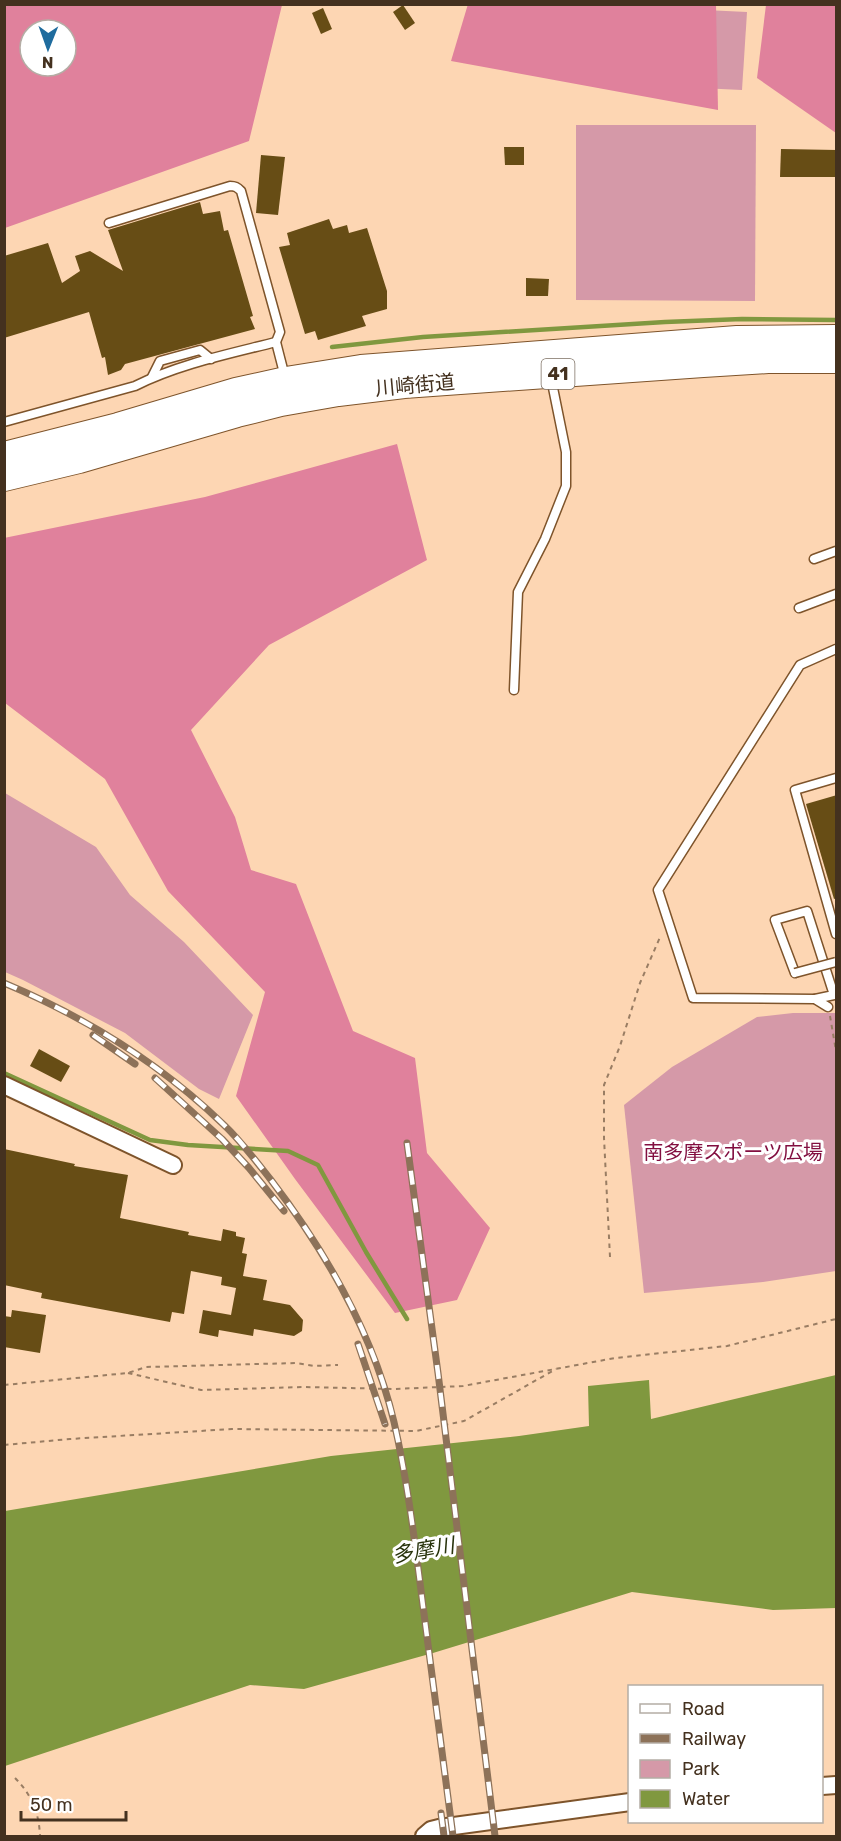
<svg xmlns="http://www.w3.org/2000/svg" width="841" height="1841" viewBox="0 0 841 1841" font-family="Rubik,'Noto Sans JP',sans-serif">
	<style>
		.green { fill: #d599a8 }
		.forest { fill: #e0819c; fill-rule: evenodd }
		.water { fill: #80983f }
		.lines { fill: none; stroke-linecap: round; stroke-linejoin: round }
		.stream { stroke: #80983f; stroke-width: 4.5 }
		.building { fill: #674d15 }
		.service-casing { stroke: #7e542b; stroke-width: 11 }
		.minor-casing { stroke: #7e542b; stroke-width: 20 }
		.primary-casing { stroke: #7e542b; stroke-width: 28 }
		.path { stroke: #997d63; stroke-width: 2; stroke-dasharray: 4.5 4.5; stroke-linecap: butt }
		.service { stroke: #fff; stroke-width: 8 }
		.minor { stroke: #fff; stroke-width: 16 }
		.primary { stroke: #fff; stroke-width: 26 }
		.rail-casing { stroke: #8d7259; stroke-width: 7 }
		.rail { stroke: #fff; stroke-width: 4.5; stroke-dasharray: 14; stroke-linecap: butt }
		.service-bridge-casing { stroke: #7e542b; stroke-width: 11; stroke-linecap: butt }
		.service-bridge { stroke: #fff; stroke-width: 8 }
		.labels { text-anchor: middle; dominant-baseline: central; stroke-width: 6; stroke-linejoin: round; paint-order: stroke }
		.shield { fill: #fff; stroke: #7c6f62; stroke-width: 1.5 }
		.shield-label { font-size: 18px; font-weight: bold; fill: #44311f }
		.street-label { font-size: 20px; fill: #44311f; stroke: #fff }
		.park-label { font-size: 20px; fill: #820f40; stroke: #fff }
		.water-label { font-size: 21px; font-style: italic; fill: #28330c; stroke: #fff }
	</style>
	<rect width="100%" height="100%" fill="#fdd6b3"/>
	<!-- green -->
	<g class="green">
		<path d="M705 10 747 12 742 90 700 88Z"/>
		<path d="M576 125H756L755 301 576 300Z"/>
		<path d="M5 793 96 847 130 895 184 942 253 1015 219 1099 199 1089 125 1033 23 980 5 972Z"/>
		<path d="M793 1013H836V1271L763 1282 644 1293 624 1105 672 1067 757 1017Z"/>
	</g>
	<!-- forest -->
	<g class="forest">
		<path d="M468 4 716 5 718 110 451 61Z"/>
		<path d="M4 5H282L249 141 5 228ZM30 30H66V66H30Z"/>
		<path d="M766 5H836V133L757 78Z"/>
		<path d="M397 444 427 560 269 645 191 730 235 817 251 870 296 884 353 1031 415 1058 427 1153 490 1228 457 1300 395 1313 295 1179 236 1096 265 992 168 891 105 779 5 703 4 538 205 497Z"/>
	</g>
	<!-- water -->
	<path class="water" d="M836 1375V1608L773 1610 632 1592 433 1653 304 1689 250 1685 5 1766V1511L331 1456 519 1436 589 1426 588 1386 649 1380 651 1419Z"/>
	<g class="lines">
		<!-- stream -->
		<g class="stream">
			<path d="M332 347 423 337 665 322 742 319 836 320"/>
			<path d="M4 1073 150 1140 188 1145 288 1151 318 1165 366 1252 407 1319"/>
		</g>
	</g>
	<!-- building -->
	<g class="building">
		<path d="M403 5 415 23 405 30 393 12Z"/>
		<path d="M323 8 332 29 321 34 312 13Z"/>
		<path d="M504 147H524V165H505Z"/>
		<path d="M781 149 837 150V177H780Z"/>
		<path d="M261 155 285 157 278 215 256 213Z"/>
		<path d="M200 202 203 214 220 211 224 231 228 230 253 316 250 317 255 329 125 364 121 370 108 375 105 357 102 358 89 312 4 338V256L48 243 62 283 80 271 75 256 90 251 123 271 108 230Z"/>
		<path d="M329 219 333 229 347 225 349 233 367 228 387 291V309L362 316 366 326 318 340 315 331 305 334 279 247 290 245 287 233Z"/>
		<path d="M526 278 549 279 548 296H526Z"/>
		<path d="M837 795V898L834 899 806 804Z"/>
		<path d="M39 1049 70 1066 61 1082 30 1066Z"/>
		<path d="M4 1149 75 1164 74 1166 128 1175 120 1218 189 1232 188 1235 221 1241 223 1229 236 1232V1236L245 1238 242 1253 247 1254 243 1276 267 1280 263 1300 290 1305 303 1320 302 1331 294 1336 254 1329 253 1336 219 1330 218 1337 199 1333 203 1310 231 1315 236 1288 221 1285 222 1277 191 1271 184 1314 172 1312 170 1322 41 1298 42 1293 4 1285Z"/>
		<path d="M12 1310 46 1315 40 1353 4 1347V1316L11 1317Z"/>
	</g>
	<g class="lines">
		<!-- service casing -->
		<g class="service-casing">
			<g id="service">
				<path d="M109 223 230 186C235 186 237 187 241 191L280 332 276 342 285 377"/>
				<path d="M152 377 160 361 200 350 211 359"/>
				<path d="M4 422 135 386C179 364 229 354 276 342"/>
				<path d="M814 559 836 551"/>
				<path d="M799 608 836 594"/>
				<path d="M514 690 518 592 545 539 566 486V452L551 378"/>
				<path d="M836 778 795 790 836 934"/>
				<path d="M795 973 775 920 807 911 834 995 815 999"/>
				<path d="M828 1007 815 999 693 998 658 890 800 665 836 649"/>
			</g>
		</g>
		<!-- minor casing -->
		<g class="minor-casing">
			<g id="minor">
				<path d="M4 1085 173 1165"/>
				<path d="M822 1786 836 1785"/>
				<path d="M424 1836 431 1830 439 1828 630 1802"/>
			</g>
		</g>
		<!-- primary casing -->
		<g class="primary-casing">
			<g id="primary">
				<path d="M4 455 118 426 236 391 286 380 361 368 737 339 836 338"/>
				<path d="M4 478 79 460 237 414 281 403 338 393 404 385 703 364 768 360H836"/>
			</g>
		</g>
		<!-- path -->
		<g class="path">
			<path d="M830 1016 836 1051"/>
			<path d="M610 1257 604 1138V1085L620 1046 640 983 661 935"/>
			<path d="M128 1373 201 1390 304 1387 395 1389 463 1386 615 1358 727 1346 836 1319"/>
			<path d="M4 1385 128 1373 146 1367 296 1363 314 1366 338 1365"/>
			<path d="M4 1445 70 1439 232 1429 416 1431 464 1421 556 1369"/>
			<path d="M15 1778C32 1795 39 1813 40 1836"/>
		</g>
		<!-- service -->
		<use href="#service" class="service"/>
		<!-- minor -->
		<use href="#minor" class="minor"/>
		<!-- primary -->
		<use href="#primary" class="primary"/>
		<!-- rail casing -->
		<g class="rail-casing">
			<g id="rail">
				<path d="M4 983C85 1017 161 1064 224 1125 241 1141 256 1161 271 1180 326 1252 373 1333 394 1422 408 1483 415 1544 423 1606 433 1683 443 1760 453 1836"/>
				<path d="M93 1035 135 1064"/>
				<path d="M155 1078 222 1139 249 1168 284 1211"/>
				<path d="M407 1143 438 1373 495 1836"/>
				<path d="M358 1344 385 1424"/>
				<path d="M441 1813 444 1836"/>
			</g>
		</g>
		<!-- rail -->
		<use href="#rail" class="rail"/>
		<!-- service-bridge casing -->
		<g class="service-bridge-casing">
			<path id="service-bridge" d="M795 973 836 962"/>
		</g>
		<!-- service-bridge -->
		<use href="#service-bridge" class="service-bridge"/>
	</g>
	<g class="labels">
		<!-- shield labels -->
		<rect class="shield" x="541.5" y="359" width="33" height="30" rx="4.5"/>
		<g class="shield-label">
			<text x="558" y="374">41</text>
		</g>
		<!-- street labels -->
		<g class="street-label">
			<text transform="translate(415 385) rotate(-5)">川崎街道</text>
		</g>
		<!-- park labels -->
		<g class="park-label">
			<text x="733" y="1152">南多摩スポーツ広場</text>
		</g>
		<!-- water labels -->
		<g class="water-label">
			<text transform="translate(423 1550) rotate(-10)">多摩川</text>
		</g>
	</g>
	<!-- border -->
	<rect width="841" height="1841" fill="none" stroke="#44311f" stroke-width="12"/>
	<!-- legend -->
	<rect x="628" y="1685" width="195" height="138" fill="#ffffff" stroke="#b4ada5" stroke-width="1.5"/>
	<rect x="640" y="1704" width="30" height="9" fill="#ffffff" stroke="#b4ada5" stroke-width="1.5"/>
	<text x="682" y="1715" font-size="18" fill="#44311f">Road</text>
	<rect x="640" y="1734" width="30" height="9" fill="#8d7259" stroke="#b4ada5" stroke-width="1.5"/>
	<text x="682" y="1745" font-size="18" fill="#44311f">Railway</text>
	<rect x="640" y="1760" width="30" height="18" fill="#d599a8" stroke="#b4ada5" stroke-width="1.5"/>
	<text x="682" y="1775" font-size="18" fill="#44311f">Park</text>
	<rect x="640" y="1790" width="30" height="18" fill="#80983f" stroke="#b4ada5" stroke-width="1.5"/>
	<text x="682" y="1805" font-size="18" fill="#44311f">Water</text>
	<!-- north arrow -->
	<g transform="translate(48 48) rotate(181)"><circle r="28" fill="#ffffff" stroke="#b4ada5" stroke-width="1.5"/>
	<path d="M0-4.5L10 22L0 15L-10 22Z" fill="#1f6c9e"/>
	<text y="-9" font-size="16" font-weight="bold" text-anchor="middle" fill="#44311f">N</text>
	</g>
	<!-- scale -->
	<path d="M21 1811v9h105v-9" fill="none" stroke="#44311f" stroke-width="3"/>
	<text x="30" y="1811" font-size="18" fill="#44311f" stroke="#ffffff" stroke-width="4.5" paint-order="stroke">50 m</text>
</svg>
